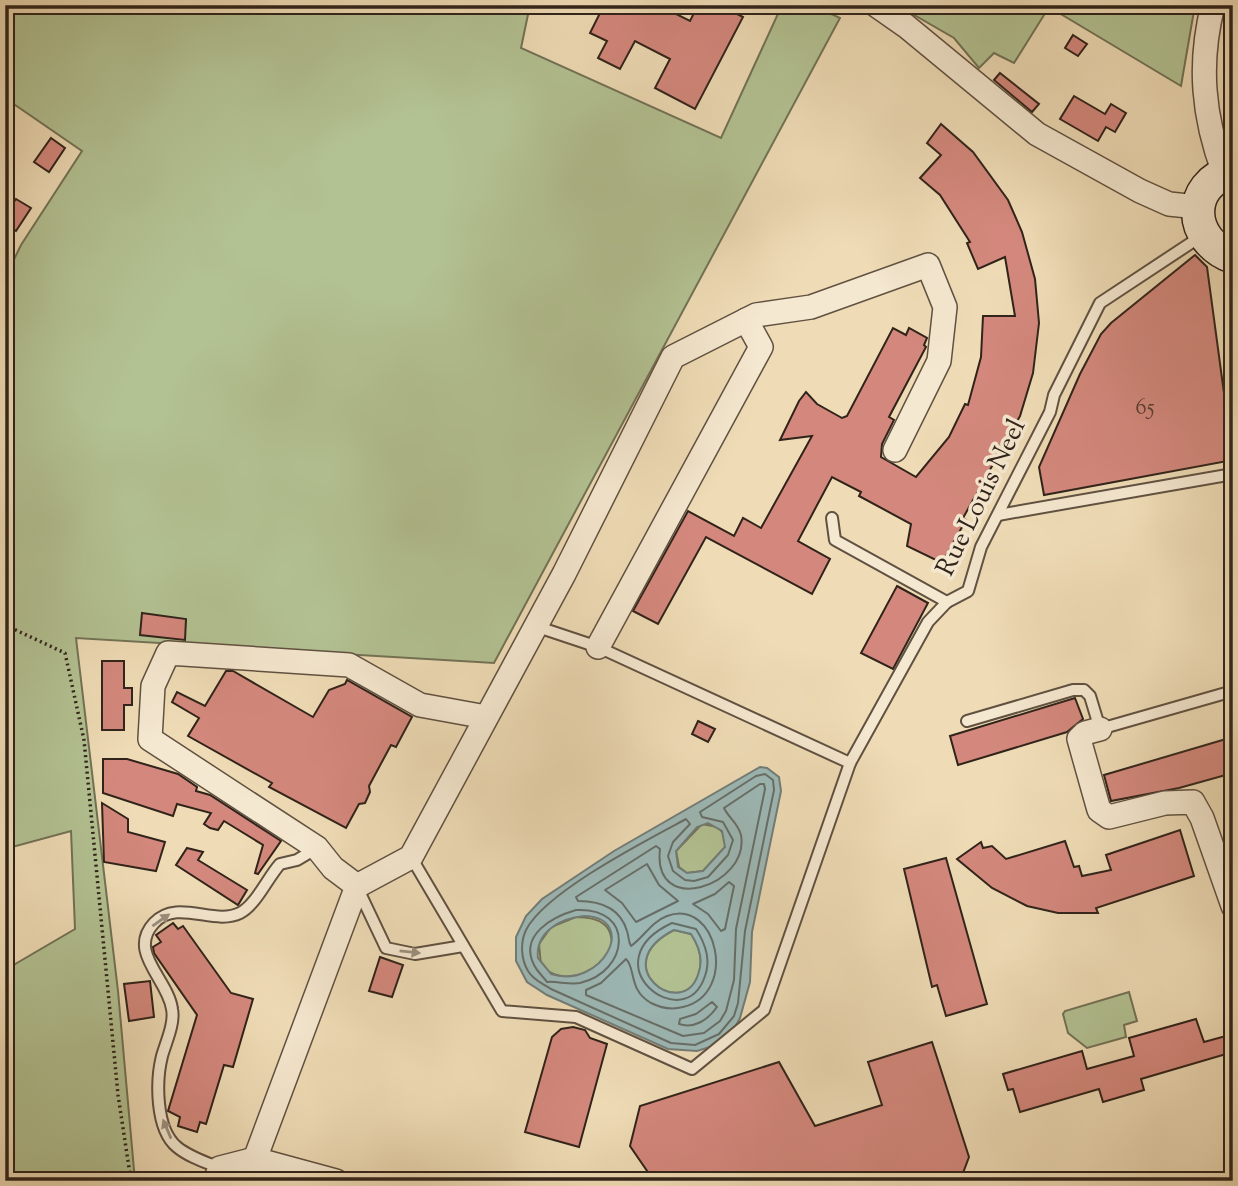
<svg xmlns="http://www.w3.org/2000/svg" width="1238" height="1186" viewBox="0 0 1238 1186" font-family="'Sorts Mill Goudy',serif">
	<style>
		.green { fill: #b3c293; stroke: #727256; stroke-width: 2 }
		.water { fill: #9db9b7; stroke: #717d78; stroke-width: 2; fill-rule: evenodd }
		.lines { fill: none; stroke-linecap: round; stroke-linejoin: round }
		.shore { stroke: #666e68; stroke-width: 2 }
		.building { fill: #d4887d; stroke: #30231a; stroke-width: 2 }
		.lane-casing { stroke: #605141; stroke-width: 14 }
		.street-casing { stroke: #605141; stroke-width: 26 }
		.secondary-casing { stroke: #30231a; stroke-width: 35 }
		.path { stroke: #30231a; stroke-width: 3.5; stroke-dasharray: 2 3.5; stroke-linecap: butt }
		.lane { stroke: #f5e8d0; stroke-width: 10 }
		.street { stroke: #f5e8d0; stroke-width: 23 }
		.secondary { stroke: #f5e8d0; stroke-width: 32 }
		.oneway { fill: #9c8f7e }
		.labels { text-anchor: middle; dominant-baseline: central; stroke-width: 7; stroke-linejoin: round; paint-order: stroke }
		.number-label { font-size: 23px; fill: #593c33 }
		.street-label { font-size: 26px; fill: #30231a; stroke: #f5e8d0 }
	</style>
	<rect width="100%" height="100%" fill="#efdcb6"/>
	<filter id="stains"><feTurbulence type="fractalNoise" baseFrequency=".00286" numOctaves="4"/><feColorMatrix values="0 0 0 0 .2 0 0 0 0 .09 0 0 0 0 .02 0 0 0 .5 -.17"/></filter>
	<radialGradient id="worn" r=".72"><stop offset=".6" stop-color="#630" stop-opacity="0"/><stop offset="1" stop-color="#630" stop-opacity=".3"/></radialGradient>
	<!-- green -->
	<g class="green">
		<path d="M5 5H530L521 48 721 138 782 5H812L840 18 494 663 76 638 118 991 135 1181H5V970L75 929 71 831 5 849V278L21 245 82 151 5 98Z"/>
		<path d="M897 5H1195L1181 86 1049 7 1014 63 994 53 979 68 954 38Z"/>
		<path d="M702 824 718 827 725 836V847L703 871 687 873 679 867 676 851Z"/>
		<path d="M576 917C598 917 615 924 611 949 599 973 561 988 541 965L539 944 551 927Z"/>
		<path d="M674 930 691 934C699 946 704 960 698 975 682 1022 605 965 674 930Z"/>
		<path d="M1129 992 1137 1021 1124 1025 1126 1037 1087 1048 1068 1033 1063 1014 1065 1011Z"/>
	</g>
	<!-- water -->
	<path class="water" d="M760 767 767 768 779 777 781 791 752 932 750 982 740 1018 733 1031 710 1047 697 1051 668 1049 547 995 527 982 516 961V937L526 916 542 899 614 851ZM708 823 722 831 725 847 703 871 687 873 678 867 676 851 697 827ZM584 916C640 918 602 990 551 974L538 958C535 932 561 918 584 916ZM674 930 691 934C699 946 704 960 698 975 682 1022 605 965 674 930Z"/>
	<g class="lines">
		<!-- shore -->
		<g class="shore">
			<path d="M765 774 773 780 774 790 745 931 738 1003 734 1016 719 1034 695 1045 671 1043 551 989C543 983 535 982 528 971 521 959 520 943 526 930 545 892 647 840 686 819L690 824 673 842 668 856 673 871 685 880 694 881 708 877 728 855 733 840 723 822 702 817 700 812 756 776Z"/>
			<path d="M760 784H764L765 789 736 929 734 980 726 1011 720 1021 704 1033 683 1036 586 995V990L601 983 626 959C636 968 628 990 651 1003 661 1008 672 1010 683 1007 739 994 717 897 667 916 651 922 644 937 631 946 628 941 629 937 627 931 620 907 600 901 578 901L576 897 656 846 660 849C652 918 750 886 741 835 738 823 728 817 724 808Z"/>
			<path d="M647 864 659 885 678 901 636 922 622 903 605 890Z"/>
			<path d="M729 882 734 886 725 929 721 931 708 914 693 904 715 894Z"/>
			<path d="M576 910C636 907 629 972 580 983 569 985 557 981 547 982 543 976 538 973 534 965 519 935 552 917 576 910Z"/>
			<path d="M672 923 696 929C705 943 711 960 705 976 684 1039 588 962 672 923Z"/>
			<path d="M712 1002 717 1007C708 1020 694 1029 679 1024L680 1019 696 1014Z"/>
		</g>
	</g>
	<!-- building -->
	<g class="building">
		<path d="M604 5H658L690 21 698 5H720L743 17 695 109 655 88 670 59 635 41 620 69 598 58 607 41 590 33Z"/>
		<path d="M1073 35 1087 44 1078 56 1065 48Z"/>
		<path d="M1000 73 1039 104 1032 112 994 80Z"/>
		<path d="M1074 96 1105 114 1111 104 1126 113 1115 132 1106 127 1098 141 1060 119Z"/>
		<path d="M941 124 973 152 1008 200 1022 232 1035 279 1039 323 1033 373 1020 416 963 518 966 520 942 563 907 546 911 524 859 496 861 492 832 477 798 541 830 559 812 594 706 537 658 624 633 611 688 511 734 536 743 518 761 528 812 436 780 440 799 401 806 392 817 404 842 418 847 416 893 328 906 335 909 328 927 338 924 345 926 347 889 417 894 420 882 444 881 457 916 477 949 437 965 404 968 405 981 357 983 316H1015L1005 257 978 269 967 243 970 242 940 195 920 178 941 155 927 143Z"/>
		<path d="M51 138 65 148 49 172 34 162Z"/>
		<path d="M16 199 31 208 16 231 5 225V214Z"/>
		<path d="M1195 255 1207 267 1233 460 1044 495 1039 467 1080 374 1101 334 1111 323Z"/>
		<path d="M897 586 928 603 893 669 861 653Z"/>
		<path d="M142 613 186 619 185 640 140 635Z"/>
		<path d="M102 661H124V688H132V705H124V730H102Z"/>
		<path d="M226 671H233L313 717 329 690 345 684 347 680 412 717 396 747 391 745 369 786 370 792 365 803 359 804 346 828 269 787 272 783 188 736 199 718 172 702 177 692 205 706Z"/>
		<path d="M1075 698 1083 719 1067 732 958 765 950 736Z"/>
		<path d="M698 721 715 729 708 742 692 734Z"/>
		<path d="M1226 739 1233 758V773L1179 788 1111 801 1104 775Z"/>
		<path d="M103 759H127L178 774 197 787 196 791 210 795 281 841 258 874 255 873 263 845 224 821 218 830 210 828 204 824 211 813 177 804 173 816 103 793Z"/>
		<path d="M102 803 128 819V832L165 842 156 871 104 862Z"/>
		<path d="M1180 830 1194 876 1096 908 1098 913H1058L1027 906 992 888 957 859 981 842 983 848 992 846 1006 859 1065 841 1074 867 1079 866 1082 876 1111 870 1106 855Z"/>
		<path d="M187 848 203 852 198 860 247 890 238 905 176 865Z"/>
		<path d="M946 858 987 1004 946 1016 937 985 932 987 904 869Z"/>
		<path d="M173 923 178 929 183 926 231 993 253 999 233 1067 224 1065 206 1124 200 1122 197 1132 178 1126 180 1117 168 1111 197 1015 154 953 153 947 161 942 156 935Z"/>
		<path d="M380 957 403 965 392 997 369 991Z"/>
		<path d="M150 981 154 1017 129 1021 124 984Z"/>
		<path d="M1196 1019 1204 1042 1233 1034V1052L1141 1079 1144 1090 1103 1102 1099 1089 1020 1112 1013 1089 1008 1090 1003 1074 1082 1051 1087 1069 1134 1056 1129 1038Z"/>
		<path d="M573 1027 585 1030 590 1038 607 1044 579 1147 525 1132 552 1037 561 1029Z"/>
		<path d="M932 1042 969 1157 960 1181H720L717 1172 689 1181H654L630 1146 640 1106 779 1062 815 1126 882 1105 868 1062Z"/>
	</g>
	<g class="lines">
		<!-- lane casing -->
		<g class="lane-casing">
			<g id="lane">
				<path d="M998 515 1233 474"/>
				<path d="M832 518 835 540 947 602"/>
				<path d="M535 626 598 647 850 763 928 622 947 602 968 591 981 547 1050 412 1054 395 1100 303 1203 235"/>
				<path d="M967 721 1073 690H1084L1090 696 1100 729 1233 691"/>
				<path d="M411 857 502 1011 576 1017 692 1069 764 1010 850 763"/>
				<path d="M358 889 386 948 415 954 463 946"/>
				<path d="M220 1168C205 1162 189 1157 177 1147 155 1129 156 1080 162 1056 166 1042 175 1023 172 1009 168 979 127 952 154 923 177 898 214 926 240 913 256 905 268 877 280 864L297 860 317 848"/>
				<path d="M969 1179 970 1181"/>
			</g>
		</g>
		<!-- street casing -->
		<g class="street-casing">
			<g id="street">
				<path d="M876 5 906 26 1037 134 1140 191 1169 204 1198 207"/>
				<path d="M1213 5C1198 64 1203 117 1224 173"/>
				<path d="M598 647 761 347 746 320"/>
				<path d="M1100 729 1085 733 1079 739 1099 810 1109 817 1165 803 1193 802 1202 818 1233 906"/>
				<path d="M357 886 411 857 564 574 673 357 756 315 811 307 928 265 945 307 939 361 895 450"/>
				<path d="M255 1159 357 886 333 868 317 848 150 739 153 686 168 653 349 665 420 705 486 717"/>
				<path d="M215 1181 220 1168 255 1159 336 1181"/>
			</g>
		</g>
		<!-- secondary casing -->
		<g class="secondary-casing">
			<path id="secondary" d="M1233 171C1185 184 1188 241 1233 257"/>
		</g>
		<!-- path -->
		<path class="path" d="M5 625 65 653 84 740 118 1095 131 1181"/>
		<!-- lane -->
		<use href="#lane" class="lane"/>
		<!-- street -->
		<use href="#street" class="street"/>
		<!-- secondary -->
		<use href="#secondary" class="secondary"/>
	</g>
	<!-- one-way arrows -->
	<defs><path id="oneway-solid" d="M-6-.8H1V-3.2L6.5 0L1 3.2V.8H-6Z" transform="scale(1.75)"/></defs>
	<g class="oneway">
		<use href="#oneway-solid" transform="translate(161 920) rotate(-35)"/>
		<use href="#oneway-solid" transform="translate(410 952) rotate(6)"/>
		<use href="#oneway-solid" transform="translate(167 1129) rotate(-113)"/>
	</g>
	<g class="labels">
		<!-- number labels -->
		<g class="number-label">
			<text x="1145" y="408">65</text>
		</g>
		<!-- street labels -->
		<g class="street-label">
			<text transform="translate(982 498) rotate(-64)">Rue Louis Neel</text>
		</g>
	</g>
	<!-- margin -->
	<rect width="1238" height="1186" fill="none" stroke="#efdcb6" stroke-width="28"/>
	<rect x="7" y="7" width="1224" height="1172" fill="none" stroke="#30231a" stroke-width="3.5"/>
	<rect x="14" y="14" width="1210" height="1158" fill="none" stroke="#30231a" stroke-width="2"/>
	<rect width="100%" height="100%" filter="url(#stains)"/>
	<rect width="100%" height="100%" fill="url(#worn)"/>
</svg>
